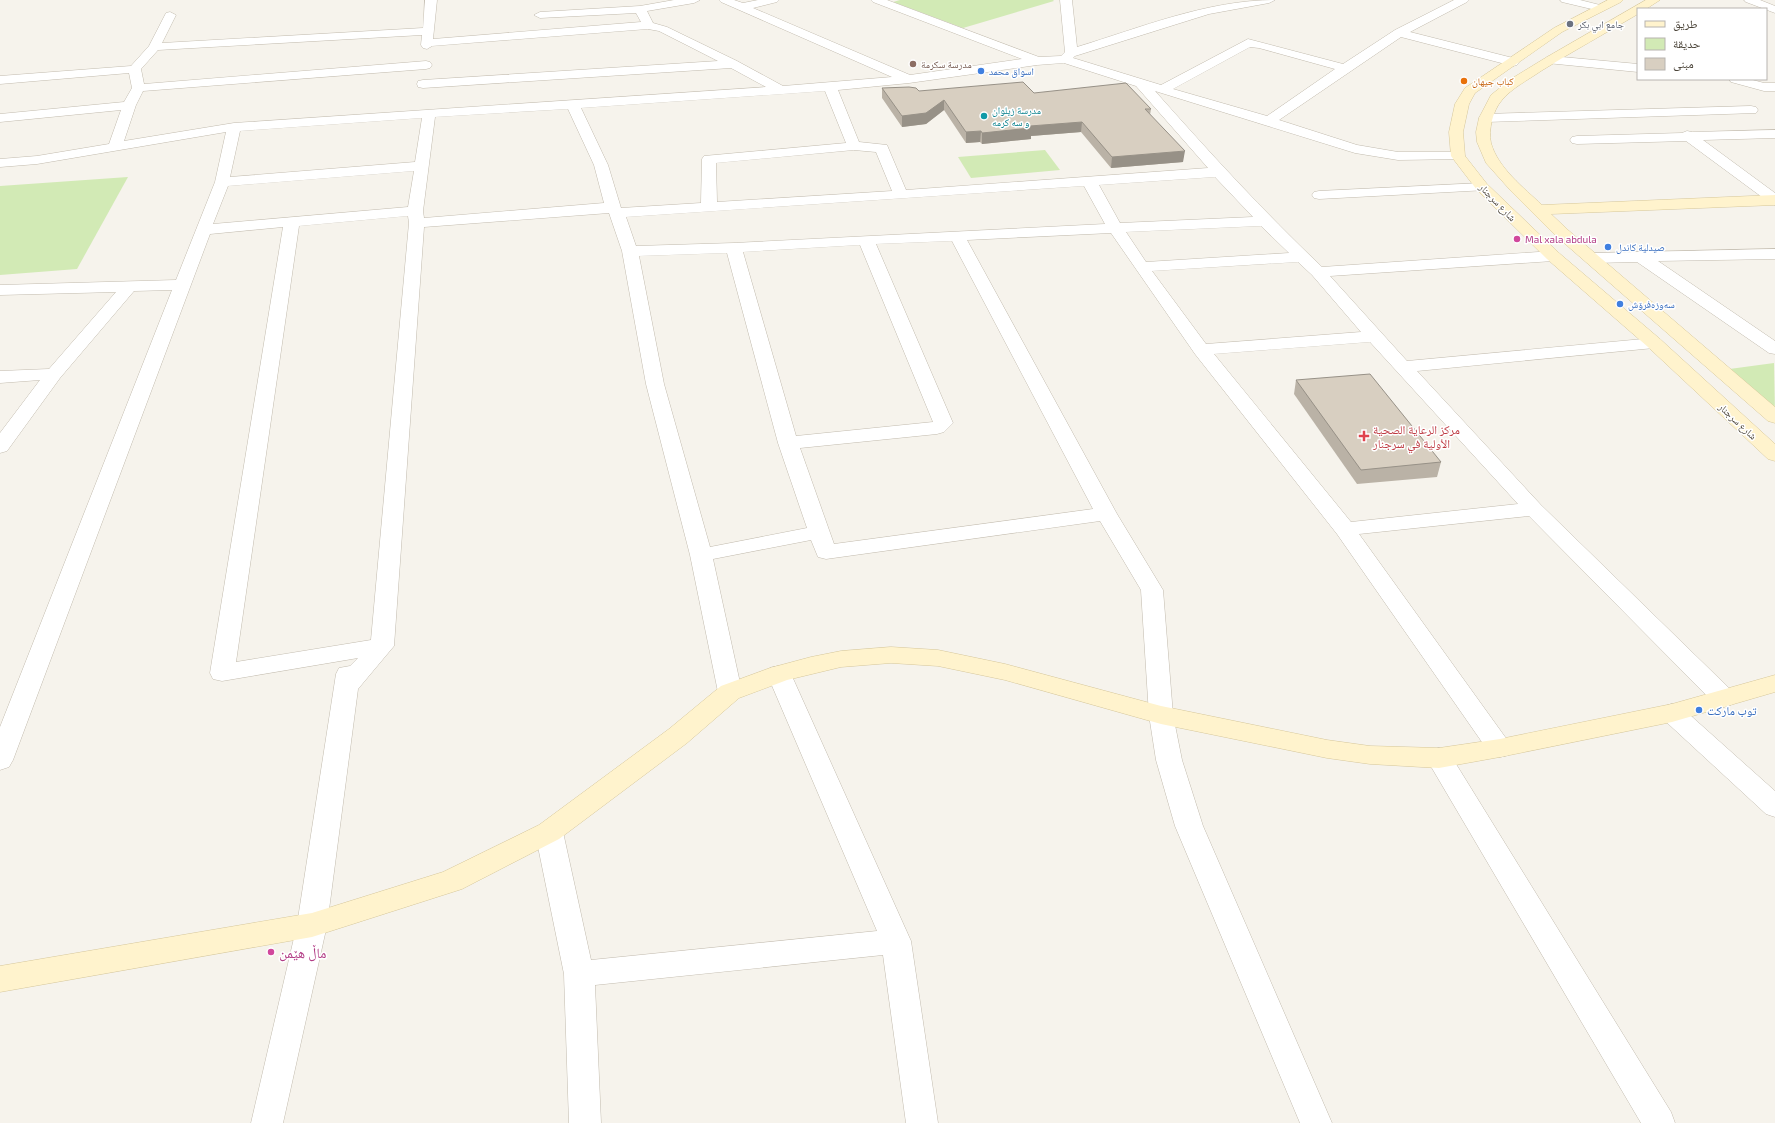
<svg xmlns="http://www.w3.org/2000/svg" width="1775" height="1123" viewBox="0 0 1775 1123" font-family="'Exo 2','Noto Naskh Arabic',sans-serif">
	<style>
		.green { fill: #d2eab5 }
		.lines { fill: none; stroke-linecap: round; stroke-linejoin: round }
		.street-casing { stroke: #c2bbae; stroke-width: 1 }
		.secondary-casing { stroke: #d6c79b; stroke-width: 1 }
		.street { fill: #fff; fill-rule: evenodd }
		.secondary { fill: #fff3cd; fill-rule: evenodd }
		.wall { fill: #bab2a6 }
		.shaded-wall { fill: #979187 }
		.building { fill: #d8cfc1; stroke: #979187 }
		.worship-dot { fill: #6b7280; stroke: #fff; stroke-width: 1.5 }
		.education-dot { fill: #8d6e63; stroke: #fff; stroke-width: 1.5 }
		.shop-dot { fill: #3f7fe0; stroke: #fff; stroke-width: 1.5 }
		.food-dot { fill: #e8710a; stroke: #fff; stroke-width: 1.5 }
		.culture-dot { fill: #0f9aa8; stroke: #fff; stroke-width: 1.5 }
		.hotel-dot { fill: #d1479c; stroke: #fff; stroke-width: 1.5 }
		.health-dot { fill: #e0444e; stroke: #fff; stroke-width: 1.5 }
		.labels { text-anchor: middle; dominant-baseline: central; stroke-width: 3; stroke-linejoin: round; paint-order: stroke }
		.far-worship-label { font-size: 10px; fill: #5b616d; stroke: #fff; text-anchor: start }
		.far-education-label { font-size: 10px; fill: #785e54; stroke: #fff; text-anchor: start }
		.far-shop-label { font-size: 10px; fill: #366cbe; stroke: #fff; text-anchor: start }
		.far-food-label { font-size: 10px; fill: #c56008; stroke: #fff; text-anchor: start }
		.far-culture-label { font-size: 10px; fill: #0d838f; stroke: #fff; text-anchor: start }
		.far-street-label { font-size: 10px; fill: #4b4439; stroke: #fff }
		.far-hotel-label { font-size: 10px; fill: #b23c85; stroke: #fff; text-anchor: start }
		.health-label { font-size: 12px; fill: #be3a42; stroke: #fff; text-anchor: start }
		.shop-label { font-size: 12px; fill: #366cbe; stroke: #fff; text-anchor: start }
		.near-hotel-label { font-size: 14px; fill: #b23c85; stroke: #fff; text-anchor: start }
	</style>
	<rect width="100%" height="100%" fill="#f6f3ec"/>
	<!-- green -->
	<g class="green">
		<path d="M900 0H1053L1054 1 963 28 893 2Z"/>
		<path d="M1045 150 1060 170 971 178 958 157Z"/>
		<path d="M128 177 77 269 0 275V186Z"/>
		<path d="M1774 363 1775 414 1722 370Z"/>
	</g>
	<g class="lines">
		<!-- street casing -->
		<g class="street-casing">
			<g id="street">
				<path d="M425 0H437L433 39 641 22 636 13 540 18 534 15 540 12 640 6 674 0H700L694 3 647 11 653 23 667 27 737 61 783 86 892 77 721 2 719 0H734L743 3 758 0H779L777 2 753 8 910 75 1022 59 873 2 871 0H887L1039 57 1061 56 1065 52 1060 0H1072L1077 47C1140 28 1207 0 1275 0L1269 3 1209 14 1075 56 1073 58 1161 85 1248 39 1343 64 1395 30 1454 0H1469L1467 2 1410 32 1517 59 1519 62 1517 65 1513 66 1401 37 1279 120 1357 145 1398 152H1458L1463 153 1465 156 1463 159 1398 160 1355 153 1155 91C1209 152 1263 211 1322 267L1553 251 1559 253 1561 256 1559 259 1553 261 1330 276 1407 361 1654 338 1660 339 1663 343 1660 347 1654 348 1417 371 1541 505 1733 692 1736 698 1733 704 1724 707 1715 704 1529 516 1359 534 1513 748 1509 755 1500 757 1491 755 1337 534 1195 354 1111 233 967 240 1117 514 1163 590 1173 715 1182 760 1203 826 1332 1123H1300L1175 826 1156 760 1149 715 1141 590 1100 521 826 559 818 557 811 540 713 559 742 692 739 698 730 701 721 698 718 692 690 555 646 384 622 251 609 213 424 227 394 646 358 689 327 925 283 1123H251L297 925 336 674 339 668 350 666 358 658 222 681 213 679 210 673 283 227 210 234 13 760 9 767 0 770V727L172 290 134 291 60 378 7 451 0 453V433L40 380 0 383V371L49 369 116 292 0 295V285L176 280 215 182 226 132 37 164 0 167V159L37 156 109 144 121 110 0 122V114L124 102 132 88 129 73 0 84V76L131 66 149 46 166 13 170 12 176 15 162 43 423 28ZM648 29 659 31 718 61 423 80 418 81 417 84 418 87 423 88 731 68 766 87 234 123 124 141 136 105 143 91 426 69 430 68 432 65 430 62 426 61 144 84 141 69 158 50 422 35 421 45 423 48 427 49 432 46ZM1250 47 1259 48 1335 69 1267 116 1173 89ZM1064 63 1136 86 1208 168 906 190 887 145 859 142 838 90 909 83 1037 65ZM825 91 846 143 704 156 702 159 701 203 621 208 608 165 581 108ZM568 109 594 165 604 203 424 218 423 211 435 117ZM422 118 415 162 230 177 240 131ZM854 150 876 152 892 191 717 202 716 163ZM414 171 408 207 213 224 228 186ZM1215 177 1253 217 1120 223 1099 185ZM1084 186 1105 224 734 243 636 246 626 217ZM408 216 409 223 371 640 236 662 299 226ZM1261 226 1289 253 1146 262 1126 232ZM952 241 1093 509 834 544 800 448 937 434 944 432 953 423 876 244ZM860 245 933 422 796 436 743 252ZM727 253 778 443 807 528 710 547 664 384 639 256ZM1298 262 1312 275 1361 332 1206 344 1152 271ZM1370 342 1518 504 1351 522 1214 354Z"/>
				<path d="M1560 0H1580L1604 6 1606 8 1600 11 1562 2Z"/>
				<path d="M1744 0H1760L1775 6V13L1746 2Z"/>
				<path d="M1551 56 1638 64V72L1547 63 1545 60 1547 57Z"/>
				<path d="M1729 79H1749L1764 83H1775V91H1764L1731 82Z"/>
				<path d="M1751 106 1756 107 1758 110 1756 113 1486 122 1481 121 1479 118 1481 115 1486 114Z"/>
				<path d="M1775 130V138L1703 140 1775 193V205L1770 203 1686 141 1577 144 1572 143 1570 140 1572 137 1577 136 1682 133 1687 131 1692 132Z"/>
				<path d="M1482 183 1487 184 1489 187 1487 190 1319 199 1314 198 1312 195 1314 192 1319 191Z"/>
				<path d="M1775 249V259L1658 261 1775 341V354L1769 353 1637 262 1593 263 1587 261 1585 258 1587 255 1593 253Z"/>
				<path d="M779 666 788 668 791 674 911 941 938 1123H906L883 955 595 985 601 1123H569L564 974 535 832 539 825 549 821 559 825 563 832 591 960 877 931 767 674 770 668Z"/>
				<path d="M1672 704 1681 707 1775 791V817L1766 814 1663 719 1660 713 1663 707Z"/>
				<path d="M1439 748 1448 751 1671 1112 1675 1123H1641L1426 758 1430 751Z"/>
			</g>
		</g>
		<!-- secondary casing -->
		<g class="secondary-casing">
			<g id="secondary">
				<path d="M1608 0H1623L1621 2 1562 32 1475 93 1469 104 1463 132 1465 156 1487 184 1559 253 1660 339 1775 444V461L1768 459 1648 347 1547 259 1477 190 1451 156 1449 132 1455 104 1465 88 1554 28Z"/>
				<path d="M1646 0H1660L1646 9H1638V14C1606 33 1573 51 1541 71 1528 80 1512 88 1502 100 1493 110 1488 130 1491 143 1498 168 1524 188 1542 205L1775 195V205L1551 214 1568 230 1775 407V423L1768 421 1556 236 1511 191 1486 163 1477 142 1476 132 1479 118 1491 95 1511 79 1547 57Z"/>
				<path d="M891 647 938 650 1005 664 1161 706 1327 740 1370 746 1439 748 1500 739 1672 704 1775 675V692L1672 722 1500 757 1439 768 1370 764 1327 758 1161 724 1005 680 938 666 891 663 841 667 787 680 739 698 687 743 559 839 462 889 312 937 0 992V966L312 913 443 872 539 825 669 729 721 686 770 668 811 657 841 651Z"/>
			</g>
		</g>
		<!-- street -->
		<use href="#street" class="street"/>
		<!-- secondary -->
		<use href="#secondary" class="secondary"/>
	</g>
	<!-- wall -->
	<g class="wall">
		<path d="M882 88 919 91 1034 93 1151 109 1150 115 1183 162 1111 168 1081 132 1031 136V139L982 144 980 142 966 143 944 110 926 124 902 127 882 98Z"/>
		<path d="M1296 380 1441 462 1437 477 1357 484 1294 394Z"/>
	</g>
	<!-- shaded-wall -->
	<g class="shaded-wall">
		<path d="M944 100V110L926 124 902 127V116Z"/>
		<path d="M1082 122 1081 132 1031 136V139L982 144V133L1030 126Z"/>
		<path d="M981 131 980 142 966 143V132Z"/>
		<path d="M1185 151 1183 162 1111 168 1112 157Z"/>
	</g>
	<!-- building -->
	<g class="building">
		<path d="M1023 82 1034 93 1126 83 1151 109H1145L1185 151 1112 157 1082 122 1030 126 1031 128 982 133 981 131 966 132 944 100 926 113 902 116 882 88 909 87 916 88 919 91Z"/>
		<path d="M1370 374 1441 462 1361 470 1296 380Z"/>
	</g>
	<!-- markers -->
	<circle class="worship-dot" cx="1570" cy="24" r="4"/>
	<circle class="education-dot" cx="913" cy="64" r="4"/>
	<g class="shop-dot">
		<circle cx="981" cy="71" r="4"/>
		<circle cx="1608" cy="247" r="4"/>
		<circle cx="1620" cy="304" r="4"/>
		<circle cx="1699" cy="710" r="4"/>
	</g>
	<circle class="food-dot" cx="1464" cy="81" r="4"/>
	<circle class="culture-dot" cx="984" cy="116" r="4"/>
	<g class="hotel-dot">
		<circle cx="1517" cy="239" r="4"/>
		<circle cx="271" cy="952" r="4"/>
	</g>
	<path class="health-dot" d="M1362 430h4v4h4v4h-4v4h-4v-4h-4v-4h4z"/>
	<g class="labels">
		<!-- far-worship labels -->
		<g class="far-worship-label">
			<text x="1578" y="24">جامع ابي بكر</text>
		</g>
		<!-- far-education labels -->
		<g class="far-education-label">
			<text x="921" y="64">مدرسة سكرمة</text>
		</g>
		<!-- far-shop labels -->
		<g class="far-shop-label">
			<text x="989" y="71">اسواق محمد</text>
			<text x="1616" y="247">صيدلية كاندل</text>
			<text x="1628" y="304">سەوزەفرۆش</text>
		</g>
		<!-- far-food labels -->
		<g class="far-food-label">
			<text x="1472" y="81">كباب جيهان</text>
		</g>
		<!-- far-culture labels -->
		<g class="far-culture-label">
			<text x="992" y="110">مدرسة زيلوان<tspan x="992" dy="12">و سه كرمه</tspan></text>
		</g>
		<!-- far-street labels -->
		<g class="far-street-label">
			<text transform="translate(1498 202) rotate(46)">شارع سرجنار</text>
			<text transform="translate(1738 421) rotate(43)">شارع سرجنار</text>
		</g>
		<!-- far-hotel labels -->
		<g class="far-hotel-label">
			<text x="1525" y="239">Mal xala abdula</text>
		</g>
		<!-- health labels -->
		<g class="health-label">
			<text x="1373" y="429">مركز الرعاية الصحية<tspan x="1373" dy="14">الأولية في سرجنار</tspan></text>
		</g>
		<!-- shop labels -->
		<g class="shop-label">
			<text x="1707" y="710">توب ماركت</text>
		</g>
		<!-- near-hotel labels -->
		<g class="near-hotel-label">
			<text x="279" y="952">ماڵ هێمن</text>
		</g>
	</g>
	<!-- legend -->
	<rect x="1637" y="8" width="130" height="72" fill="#ffffff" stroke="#b7b4b0"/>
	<rect x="1645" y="21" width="20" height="6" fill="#fff3cd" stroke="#b7b4b0"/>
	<text x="1673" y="28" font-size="12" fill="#4b4439">طريق</text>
	<rect x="1645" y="38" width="20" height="12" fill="#d2eab5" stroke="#b7b4b0"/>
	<text x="1673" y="48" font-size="12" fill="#4b4439">حديقة</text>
	<rect x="1645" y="58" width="20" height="12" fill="#d8cfc1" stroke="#b7b4b0"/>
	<text x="1673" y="68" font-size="12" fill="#4b4439">مبنى</text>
</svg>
